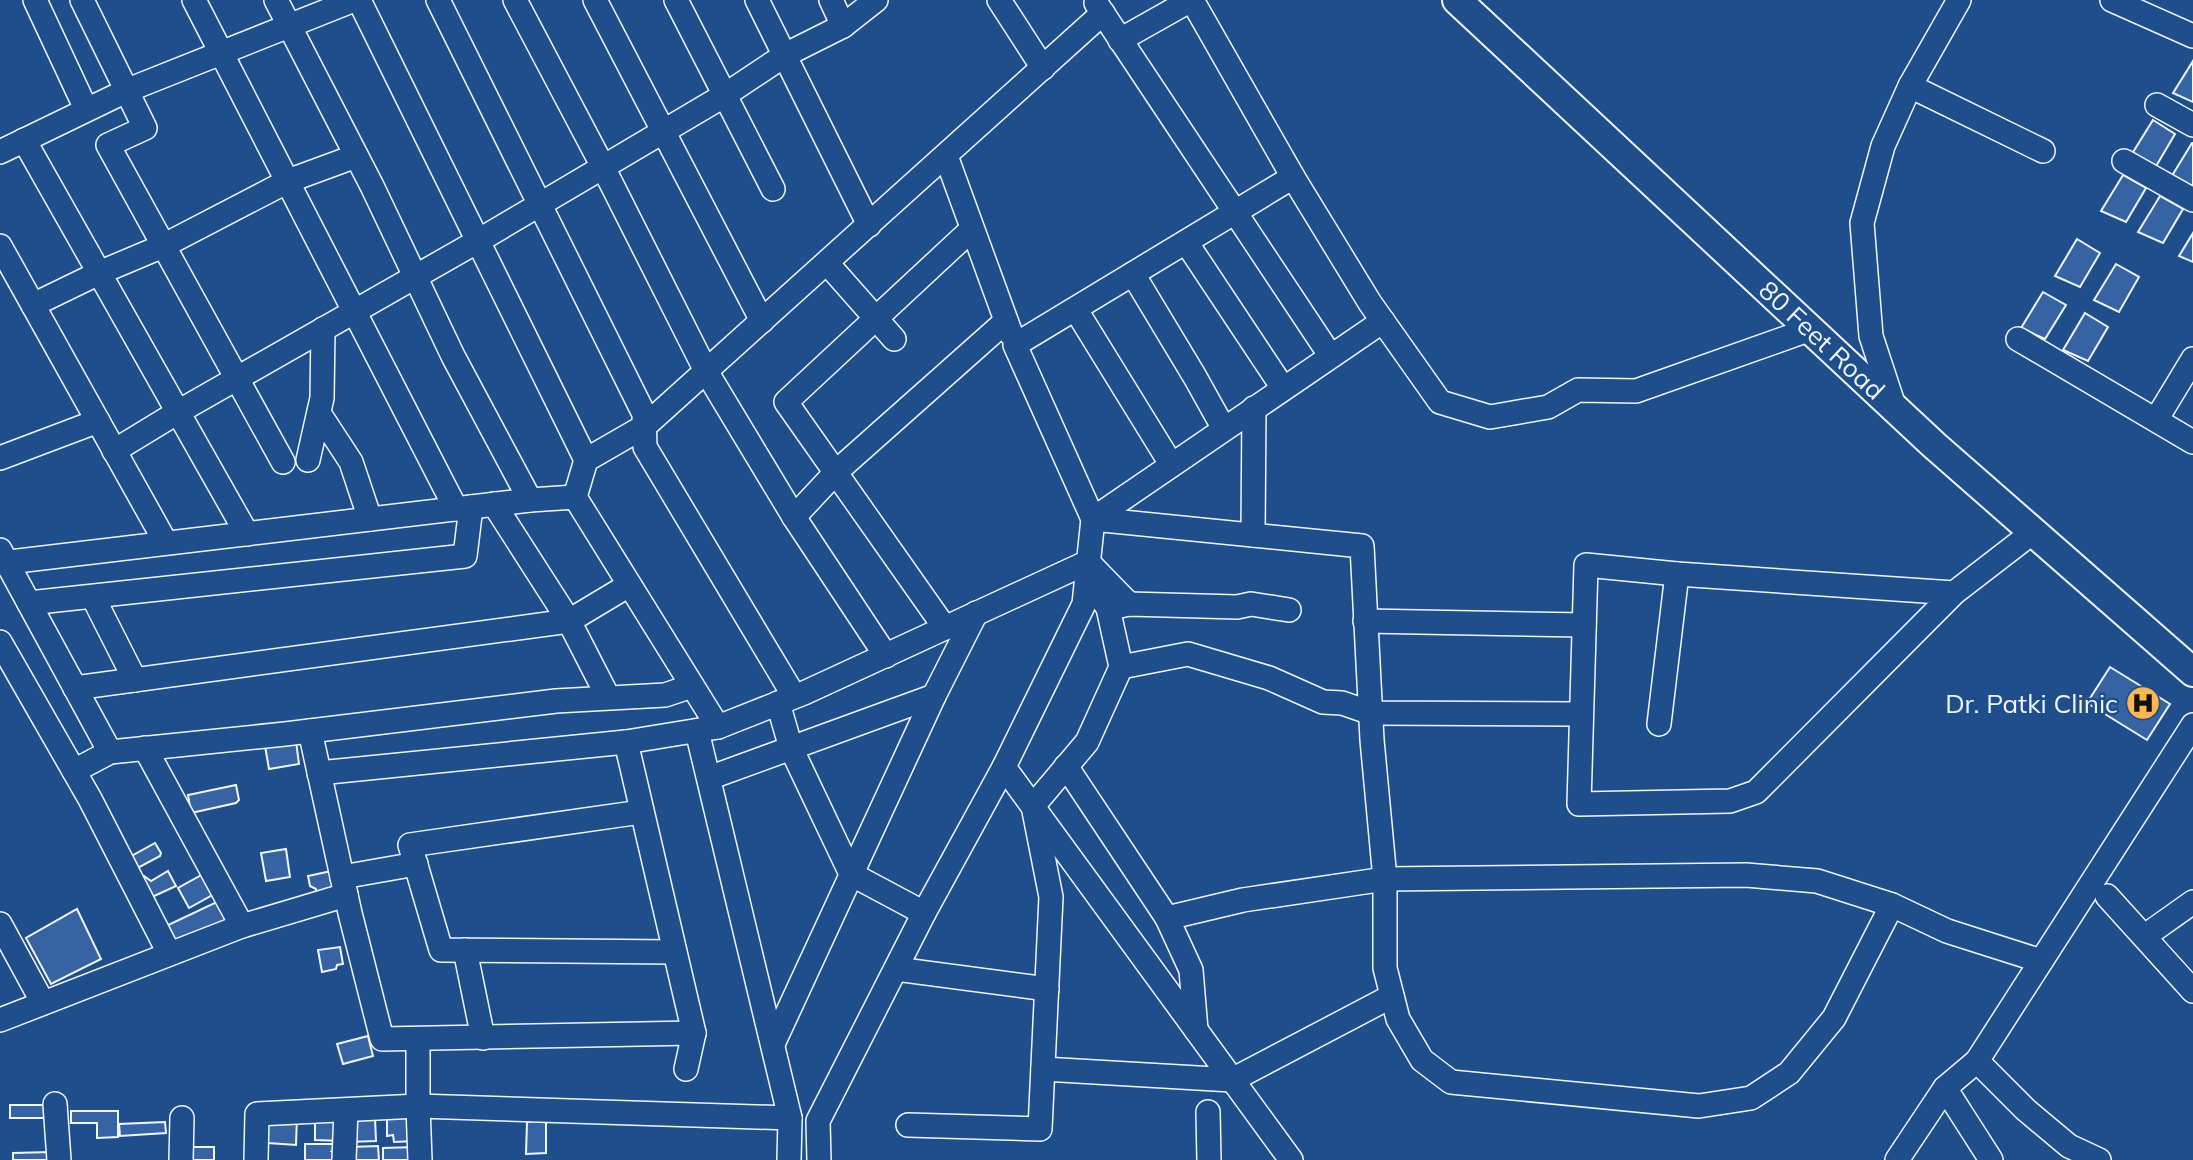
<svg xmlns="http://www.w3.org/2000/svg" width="2193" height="1160" viewBox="0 0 2193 1160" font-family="Mulish,sans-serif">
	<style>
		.building { fill: #3563a3; stroke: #f2f6ff; stroke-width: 2 }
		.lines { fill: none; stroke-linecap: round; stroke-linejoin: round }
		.minor-casing { stroke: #f2f6ff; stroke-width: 26 }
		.major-casing { stroke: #f2f6ff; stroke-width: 32 }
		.minor { stroke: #1f4e8c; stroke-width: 23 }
		.major { stroke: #1f4e8c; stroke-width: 28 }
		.labels { text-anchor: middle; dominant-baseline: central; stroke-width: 5; stroke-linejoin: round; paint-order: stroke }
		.street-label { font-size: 26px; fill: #f2f6ff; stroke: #1f4e8c }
		.poi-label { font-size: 26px; fill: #f2f6ff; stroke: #1f4e8c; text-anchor: end }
	</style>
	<rect width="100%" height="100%" fill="#1f4e8c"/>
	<!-- building -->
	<g class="building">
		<path d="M2193 61V102L2173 93Z"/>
		<path d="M2153 120 2175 134 2155 168 2130 157Z"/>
		<path d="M2192 143H2193V190L2170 179Z"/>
		<path d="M2123 175 2146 188 2126 222 2101 211Z"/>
		<path d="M2160 196 2183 209 2163 243 2138 232Z"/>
		<path d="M2193 233V262L2179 256Z"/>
		<path d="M2077 239 2100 253 2080 287 2055 276Z"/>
		<path d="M2116 264 2139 277 2119 312 2094 300Z"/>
		<path d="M2043 292 2066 305 2045 339 2021 328Z"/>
		<path d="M2085 313 2108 327 2088 361 2063 350Z"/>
		<path d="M2110 667 2170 704 2147 740 2087 703Z"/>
		<path d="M296 741 299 764 269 769 265 746Z"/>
		<path d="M236 785 239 800 236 803 191 813 188 795Z"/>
		<path d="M155 843 161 853 160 856 134 870 128 858Z"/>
		<path d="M286 849 290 877 266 881 261 853Z"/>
		<path d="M336 870 341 894 317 898 316 889 310 886 308 876Z"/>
		<path d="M168 871 176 886 150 898 140 883 144 876 151 881Z"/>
		<path d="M205 873 216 893 189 908 178 888Z"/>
		<path d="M223 899 233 921 173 946 164 927Z"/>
		<path d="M77 909 101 959 51 984 26 938Z"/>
		<path d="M340 947 343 964 337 965 336 969 322 972 318 950Z"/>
		<path d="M368 1036 373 1056 343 1064 337 1044Z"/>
		<path d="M10 1105H55L54 1118H10Z"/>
		<path d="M71 1111H118V1137L97 1138V1123H71Z"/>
		<path d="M346 1111 375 1118 376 1141 348 1142Z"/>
		<path d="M387 1112 415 1113 416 1141 394 1142 393 1135 387 1136Z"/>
		<path d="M259 1117H297L296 1145 268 1143V1133H259Z"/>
		<path d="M341 1117 342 1141 315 1140V1119Z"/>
		<path d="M546 1119V1153L526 1154 527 1122Z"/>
		<path d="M165 1122 166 1133 120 1136 119 1124Z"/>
		<path d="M305 1144H334L335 1148 332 1151H339V1160H305Z"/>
		<path d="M378 1146 379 1160H350V1147Z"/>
		<rect x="190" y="1147" width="24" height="13"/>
		<path d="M417 1147 418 1160H383V1148Z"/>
		<path d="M51 1152V1160H13V1153Z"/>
	</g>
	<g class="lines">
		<!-- minor casing -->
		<g class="minor-casing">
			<g id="minor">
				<path d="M35 0 86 109"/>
				<path d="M82 0 145 128 108 145 283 462"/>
				<path d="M194 0 456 509"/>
				<path d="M276 0 372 186 453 356 530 500 575 497 718 727"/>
				<path d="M359 0 586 460"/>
				<path d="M438 0 644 414 645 447 794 696"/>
				<path d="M515 0 602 165 706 371 794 517 886 656"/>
				<path d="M595 0 762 321"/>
				<path d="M676 0 773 189"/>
				<path d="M757 0 869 225"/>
				<path d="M831 0 843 26"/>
				<path d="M999 0 1043 68"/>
				<path d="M1192 0 1293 177 1370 303 1440 402 1490 417 1548 407 1578 390 1636 391 1811 329"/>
				<path d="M2112 0 2193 36"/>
				<path d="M1096 3 1330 355"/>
				<path d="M1120 40 1191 0"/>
				<path d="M1910 86 2043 151"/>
				<path d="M2157 105 2193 125"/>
				<path d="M24 140 247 534"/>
				<path d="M0 152 128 90 354 0"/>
				<path d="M946 156 1011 334"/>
				<path d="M2124 161 2193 200"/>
				<path d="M1293 177 1015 345 1093 519 1383 321"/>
				<path d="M1186 242 1283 388"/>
				<path d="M0 246 166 543"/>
				<path d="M827 263 894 339"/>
				<path d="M1133 274 1195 377 1224 429"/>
				<path d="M33 305 99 273 163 246 288 181 356 156"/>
				<path d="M1076 310 1171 464"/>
				<path d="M2018 339 2193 442"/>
				<path d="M1895 409 1871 336 1862 223 1883 146 1910 86 1959 0"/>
				<path d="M319 413 351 462 370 519"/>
				<path d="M2156 420 2193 359"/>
				<path d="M114 451 178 412 478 241 725 95 785 55 843 26 876 0"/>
				<path d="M0 458 98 421"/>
				<path d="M308 460 322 398 323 329"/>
				<path d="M575 497 586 460 645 426 1103 13"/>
				<path d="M494 504 569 621 608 697"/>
				<path d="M794 517 836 472 1006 321"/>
				<path d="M1253 535 1254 408"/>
				<path d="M0 550 110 752"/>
				<path d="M0 563 530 500"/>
				<path d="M1954 593 1677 574 1586 565 1579 804 1730 801 1756 792 1954 593 2033 532"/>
				<path d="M93 597 135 680"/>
				<path d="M29 603 465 556 471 507"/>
				<path d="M1115 607 1129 604 1237 607 1251 604 1289 610"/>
				<path d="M1365 621 1584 625"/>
				<path d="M945 628 786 402 972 229"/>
				<path d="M0 642 90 799 169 953"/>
				<path d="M1121 667 1188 654 1269 678 1323 702 1342 703 1371 713 1581 714"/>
				<path d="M75 688 569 621 629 585"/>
				<path d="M778 703 791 748 851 874 924 913"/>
				<path d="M1659 724 1677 574"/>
				<path d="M310 731 350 913 382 1039 694 1033"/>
				<path d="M697 731 790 1118 789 1160"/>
				<path d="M626 742 694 1033 686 1069"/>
				<path d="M1066 766 1167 918 1191 970 1196 1030"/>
				<path d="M1004 767 1291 1160"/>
				<path d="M74 771 110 752 285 734 556 701 665 695 692 686"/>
				<path d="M319 773 626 742 718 727 804 693 1088 562 1129 604"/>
				<path d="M709 778 934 696"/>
				<path d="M641 812 410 845 441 950 674 952"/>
				<path d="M342 877 416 864"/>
				<path d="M2107 896 2193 991"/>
				<path d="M1167 918 1243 900 1385 879 1746 875 1817 881 1892 905 1947 931 2041 961"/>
				<path d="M0 924 43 1003"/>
				<path d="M242 926 346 895"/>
				<path d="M2145 936 2193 902"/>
				<path d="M465 950 483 1038"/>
				<path d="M896 969 1047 989"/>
				<path d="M0 1020 242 926 145 748"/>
				<path d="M418 1040V1106L420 1160"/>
				<path d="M773 1044 934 696 976 613"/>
				<path d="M1977 1061 1945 1088 1991 1160"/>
				<path d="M1043 1069 1232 1080 1392 996"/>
				<path d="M55 1104 59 1160"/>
				<path d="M1208 1112 1209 1160"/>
				<path d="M908 1125 1040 1129 1051 897 1033 806 1087 742 1121 667 1108 608 1087 577"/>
				<path d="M181 1160 182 1118"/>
				<path d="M256 1160 257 1114 418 1106 790 1118"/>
				<path d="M344 1160 346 1110"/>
				<path d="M819 1160 818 1121 924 913 1004 767 1084 604 1093 519 1362 546 1372 740 1385 879V968L1398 1019 1422 1060 1451 1082 1699 1106 1751 1098 1789 1073 1834 1018 1892 905"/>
				<path d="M1897 1160 1945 1088"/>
				<path d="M2099 1160 2069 1146 2026 1110 1977 1061 2193 725"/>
			</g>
		</g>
		<!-- major casing -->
		<g class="major-casing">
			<path id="major" d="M1457 0 1934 445 2193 672"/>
		</g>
		<!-- minor -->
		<use href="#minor" class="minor"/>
		<!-- major -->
		<use href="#major" class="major"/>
	</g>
	<!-- icons -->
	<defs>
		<g id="hospital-disc" transform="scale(1.75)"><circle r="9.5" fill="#ffb74d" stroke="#1f4e8c"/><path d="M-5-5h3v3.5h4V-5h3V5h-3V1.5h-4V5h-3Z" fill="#111"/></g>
	</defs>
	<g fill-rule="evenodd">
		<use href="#hospital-disc" x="2143" y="703"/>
	</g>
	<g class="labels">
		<!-- street labels -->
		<g class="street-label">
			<text transform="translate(1822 340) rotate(43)">80 Feet Road</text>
		</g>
		<!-- poi labels -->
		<g class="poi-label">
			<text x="2118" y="703">Dr. Patki Clinic</text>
		</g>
	</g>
</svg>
